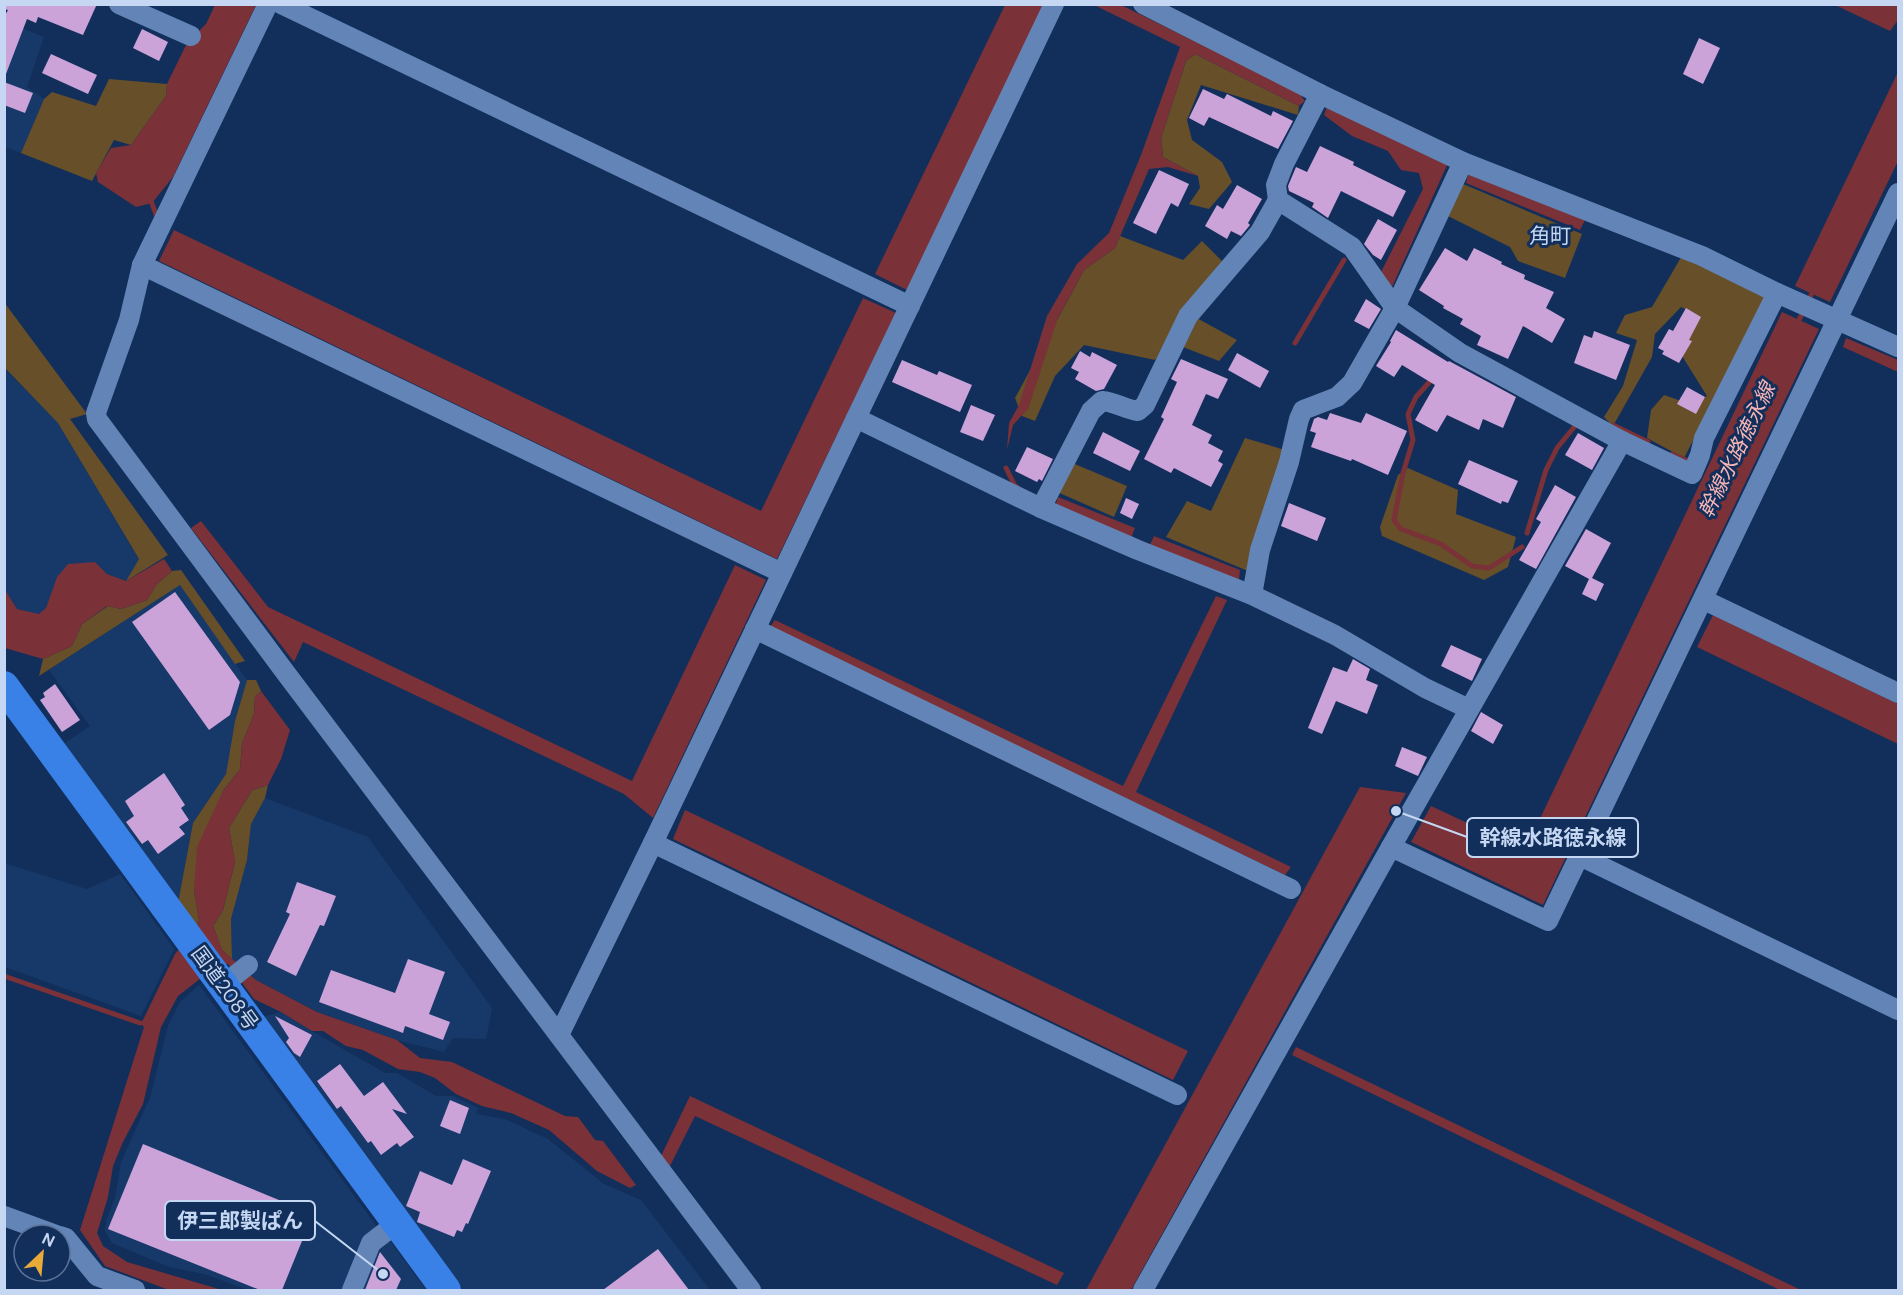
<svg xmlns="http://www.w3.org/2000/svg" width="1903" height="1295" viewBox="0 0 1903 1295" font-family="'DM Sans','Noto Sans JP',sans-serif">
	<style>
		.built { fill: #17396a }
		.green { fill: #664f29 }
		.water { fill: #7a3137 }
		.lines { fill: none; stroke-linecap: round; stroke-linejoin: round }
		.stream { stroke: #7a3137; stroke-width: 5 }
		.building { fill: #cba3d8 }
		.minor { stroke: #6284b6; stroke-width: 20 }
		.highway { stroke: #3980e7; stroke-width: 30 }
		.labels { text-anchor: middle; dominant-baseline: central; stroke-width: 6; stroke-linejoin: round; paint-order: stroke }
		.street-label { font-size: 20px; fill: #c5d7f2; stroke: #122f5b }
		.neighbourhood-label { font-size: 21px; fill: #c5d7f2; stroke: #122f5b }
		.water-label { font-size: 21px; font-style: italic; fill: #f8b5b5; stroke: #122f5b }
		.leader { fill: none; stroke: #c5d7f2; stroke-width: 2 }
		.callout-dot { fill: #c5d7f2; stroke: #122f5b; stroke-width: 2 }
		.callout { fill: #122f5b; stroke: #c5d7f2; stroke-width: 2 }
		.callout-label { font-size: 21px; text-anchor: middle; font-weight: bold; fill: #c5d7f2 }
	</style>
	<rect width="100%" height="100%" fill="#122f5b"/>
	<!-- built -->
	<g class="built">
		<path d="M4 21 44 37 27 87 44 99 21 153 5 147Z"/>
		<path d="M4 368 58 423 139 560 126 581 107 574 95 562 57 577 46 609 39 614 17 609 5 590Z"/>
		<path d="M180 585 247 680 235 721 226 774 193 823 178 903 62 745 90 726 49 670Z"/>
		<path d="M265 798 368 837 492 1008 486 1039 453 1038 444 1052 397 1040 318 1012 256 980 232 959 231 919 247 860 251 824Z"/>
		<path d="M4 863 87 889 120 874 174 949 141 1016 5 967Z"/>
		<path d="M199 985 377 1227 345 1290H249L204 1274 169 1267 112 1243 105 1231 107 1218 115 1198 121 1162 150 1098 168 1026 180 1002Z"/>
		<path d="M281 1012 312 1031 385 1073H397L436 1096H453L478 1108 476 1114 505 1119 548 1139 604 1184 641 1200 710 1290H458L258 1018Z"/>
		<path d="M390 1241 426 1290H359L375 1249Z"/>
	</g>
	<!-- green -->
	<g class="green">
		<path d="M1195 54 1299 106 1298 115 1201 85 1187 120 1192 140 1222 162 1232 182 1209 209 1189 204 1200 188 1198 176 1163 157 1161 138 1186 61Z"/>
		<path d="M109 79 167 84 166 96 131 145 114 140 92 181 21 153 44 99 52 92 96 106Z"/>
		<path d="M1463 184 1582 234 1565 278 1518 261 1510 247 1448 216Z"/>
		<path d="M1120 236 1183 260 1202 241 1225 264 1193 316 1237 340 1219 361 1170 342 1155 360 1084 345 1055 376 1035 421 1022 416 1015 398 1084 270 1115 248Z"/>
		<path d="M1683 254 1768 296 1684 458 1647 438 1651 410 1664 395 1690 404 1707 396 1679 351 1695 314 1681 307 1655 334 1652 357 1613 426 1604 417 1623 386 1637 340 1616 333 1625 315 1652 307Z"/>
		<path d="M4 302 87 414 70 419 168 555 126 581 139 559 58 423 5 368Z"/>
		<path d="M1245 438 1285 450 1248 571 1166 537 1187 501 1211 511Z"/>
		<path d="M1070 462 1127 486 1114 517 1055 491Z"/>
		<path d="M1408 468 1458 490 1456 514 1516 537 1508 567 1484 580 1382 536 1380 527 1398 475Z"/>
		<path d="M181 570 245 661 235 664 180 585 39 676 43 659 72 646 82 624 108 606 121 609 147 600 156 585 172 571Z"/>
		<path d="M247 680H256L261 691 255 697 254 714 242 744 240 769 223 791 194 890 199 920 197 928 178 903 193 823 226 774 235 721Z"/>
		<path d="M268 785 265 798 251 824 247 860 231 919 232 959 222 950 213 926 223 910 235 862 229 828 252 790Z"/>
	</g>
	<!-- water -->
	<g class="water">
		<path d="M215 5H256L173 177 152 203 136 207 98 182 96 173 111 148 131 145 166 96 167 84 187 43 206 24Z"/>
		<path d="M1005 5H1044L907 290 875 274Z"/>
		<path d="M1094 5H1121L1298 92 1305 101 1299 106 1195 54 1186 61 1161 138 1163 157 1198 176 1168 167 1149 169 1115 248 1084 270 1058 318 1028 409 1013 425 1007 450 1009 423 1019 405 1047 316 1077 264 1109 233 1141 155 1180 47Z"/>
		<path d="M1835 5H1898V20L1890 31Z"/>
		<path d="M1898 72V161L1830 302 1795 286Z"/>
		<path d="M1327 107 1448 163 1392 287 1382 276 1381 272 1423 189 1419 173 1401 170 1388 151 1352 136 1324 115Z"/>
		<path d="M1469 172 1585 220 1580 230 1466 183Z"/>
		<path d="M174 230 761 511 863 298 896 313 777 559 159 261Z"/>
		<path d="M1782 312 1819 329 1543 905 1411 842 1431 806 1525 850Z"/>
		<path d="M1846 338 1898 360V372L1843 347Z"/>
		<path d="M1058 497 1135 528 1131 538 1055 507Z"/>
		<path d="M201 521 268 607 632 781 735 565 766 580 653 818 624 794 303 642 294 662 191 528Z"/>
		<path d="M1154 536 1240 570 1239 580 1150 545Z"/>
		<path d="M164 559 172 571 156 585 147 600 121 609 107 606 82 624 72 646 43 659 5 648V590L17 609 39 614 46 608 57 577 68 564 95 562 107 574 126 581Z"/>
		<path d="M1216 596 1227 600 1136 792 1291 867 1285 875 770 627 775 620 1123 786Z"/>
		<path d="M1713 615 1898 704V744L1697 647Z"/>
		<path d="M261 691 290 730 281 759 268 785 252 790 229 828 235 862 223 910 213 926 222 950 256 980 317 1012 397 1040 420 1058 452 1062 565 1116 578 1117 595 1140 603 1141 636 1185 630 1188 597 1171 549 1130 511 1113 482 1106 456 1094 435 1078 420 1072 398 1069 363 1050 346 1046 323 1031H312L281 1012 254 999 228 964H219L178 996 161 1027 143 1104 123 1142 113 1166 108 1197 97 1233 103 1246 127 1262 222 1290H169L105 1266 80 1230 144 1027 140 1023 143 1020 175 954 197 928 199 921 194 890 197 847 223 791 240 769 242 744 254 714 255 697Z"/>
		<path d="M1360 787 1406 793 1131 1290H1086Z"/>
		<path d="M685 810 1188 1051 1173 1080 673 839Z"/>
		<path d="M1296 1047 1801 1290H1780L1292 1055Z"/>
		<path d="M690 1096 1064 1273 1057 1285 695 1116 669 1168 661 1156Z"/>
	</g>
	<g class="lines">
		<!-- stream -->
		<g class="stream">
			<path d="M150 198 158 220"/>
			<path d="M1797 324 1814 289"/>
			<path d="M1295 343 1344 260"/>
			<path d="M1433 378 1416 397 1408 414 1413 440 1403 473 1394 520 1401 529 1441 544 1472 566 1489 568 1522 547"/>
			<path d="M1613 425 1648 442"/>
			<path d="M1672 454 1686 460"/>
			<path d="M1006 468 1015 486 1017 487"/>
			<path d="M1527 533 1546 470 1557 448 1575 426"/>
			<path d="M4 976 140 1023"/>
		</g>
	</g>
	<!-- building -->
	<g class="building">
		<path d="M4 4H97L83 35 38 17 36 23 27 19 6 74H4V17L8 10 4 9Z"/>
		<path d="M142 29 168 42 159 61 133 48Z"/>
		<path d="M1699 38 1720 48 1703 84 1683 74Z"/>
		<path d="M51 54 97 75 88 94 42 73Z"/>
		<path d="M4 82 33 93 25 113 4 105Z"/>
		<path d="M1203 89 1224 99 1227 94 1271 116 1273 111 1293 121 1278 149 1209 117 1204 126 1189 118Z"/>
		<path d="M1320 146 1354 162 1353 165 1406 191 1393 217 1341 191 1328 218 1312 207 1314 203 1289 191 1288 186 1296 167 1307 172Z"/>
		<path d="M1159 170 1189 184 1178 207 1171 203 1156 234 1133 223Z"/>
		<path d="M1237 185 1262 199 1248 223 1250 225 1241 236 1231 231 1227 239 1205 226 1217 205 1223 209Z"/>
		<path d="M1378 219 1397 230 1381 260 1373 255 1364 244Z"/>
		<path d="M1445 248 1467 261 1474 248 1502 262 1501 264 1525 275 1524 279 1554 292 1546 308 1565 319 1552 343 1523 326 1508 359 1477 345 1481 336 1460 324 1463 319 1443 308 1444 306 1419 290Z"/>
		<path d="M1366 299 1381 309 1369 329 1354 321Z"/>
		<path d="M1686 308 1701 317 1689 340 1692 341 1679 363 1662 354 1664 351 1658 348 1669 329 1673 331Z"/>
		<path d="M1396 330 1448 362 1449 361 1516 397 1503 428 1483 419 1479 430 1447 415 1437 432 1415 420 1435 385 1402 365 1394 377 1376 366 1391 342 1390 341Z"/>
		<path d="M1594 331 1630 345 1616 380 1574 363 1584 335 1592 338Z"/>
		<path d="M1080 351 1090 357 1092 352 1117 365 1104 389 1096 391 1075 379 1079 372 1071 368Z"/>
		<path d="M1237 353 1269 371 1260 388 1228 370Z"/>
		<path d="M1181 359 1228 379 1218 399 1206 394 1192 425 1212 435 1208 443 1223 451 1218 461 1223 464 1211 487 1174 468 1171 473 1144 459 1164 419 1161 417 1177 382 1171 379Z"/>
		<path d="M902 360 937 375 939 371 972 385 960 412 892 382Z"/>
		<path d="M1687 387 1705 397 1696 414 1677 404Z"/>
		<path d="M971 405 995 415 983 441 960 432Z"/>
		<path d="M1330 413 1361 423 1366 413 1407 431 1388 475 1352 459 1351 461 1311 447 1316 433 1310 431 1314 419 1318 417 1327 420Z"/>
		<path d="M1103 432 1140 451 1130 471 1093 453Z"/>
		<path d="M1578 433 1604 448 1592 470 1565 455Z"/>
		<path d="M1027 447 1053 459 1042 481 1039 479 1037 482 1015 471Z"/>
		<path d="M1469 460 1518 481 1508 503 1502 501 1501 504 1458 484Z"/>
		<path d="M1555 485 1576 497 1536 569 1519 560 1541 522 1536 519Z"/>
		<path d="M1126 498 1139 504 1132 519 1120 513Z"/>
		<path d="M1289 503 1326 518 1317 541 1281 526Z"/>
		<path d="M1586 529 1611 543 1592 578 1604 584 1596 601 1582 594 1589 579 1565 566Z"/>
		<path d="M175 592 240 682 230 715 209 730 132 622Z"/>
		<path d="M1451 645 1482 659 1472 681 1441 666Z"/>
		<path d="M1353 659 1370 669 1366 680 1378 685 1367 714 1336 701 1322 734 1308 728 1333 667 1347 672Z"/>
		<path d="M55 684 80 720 62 732 40 700 45 697 43 693Z"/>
		<path d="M1481 712 1503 725 1493 744 1471 731Z"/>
		<path d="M1402 747 1427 757 1418 776 1395 766Z"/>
		<path d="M164 773 185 805 181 808 189 820 179 827 185 834 158 854 148 840 142 844 126 822 134 816 125 801Z"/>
		<path d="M297 882 336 896 324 926 320 925 296 976 267 962 290 914 286 912Z"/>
		<path d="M408 959 445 972 429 1014 450 1022 443 1040 405 1026 403 1033 319 1002 331 970 395 993Z"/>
		<path d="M275 1016 312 1035 300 1057 294 1053 286 1042 289 1038Z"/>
		<path d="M340 1064 364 1096 383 1082 407 1114 392 1109 414 1137 400 1147 397 1143 381 1155 371 1141 368 1143 341 1106 337 1109 317 1081Z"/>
		<path d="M450 1100 469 1108 460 1134 440 1126Z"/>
		<path d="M143 1144 313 1214 282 1290H260L108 1229Z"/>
		<path d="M463 1159 491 1171 468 1224 466 1223 462 1232 457 1230 454 1237 417 1222 420 1212 406 1206 420 1171 452 1185Z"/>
		<path d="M658 1249 689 1290H603Z"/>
		<path d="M380 1252 401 1279 396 1290H365Z"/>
	</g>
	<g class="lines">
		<!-- minor -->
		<g class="minor">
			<path d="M119 4 191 36"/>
			<path d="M268 4 142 265 129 320 96 413 97 419 282 668 751 1290"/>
			<path d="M281 4 910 306"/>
			<path d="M1143 4 1320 94 1463 162 1702 256 1777 293 1898 347"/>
			<path d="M1320 94 1284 164 1276 185 1278 200 1352 247 1395 308 1460 353 1622 441 1692 474 1700 455 1704 438 1777 293"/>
			<path d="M142 265 782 573"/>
			<path d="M856 418 1041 508 1138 550 1252 595 1335 635 1425 688 1469 709"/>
			<path d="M1041 508 1091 411 1102 401C1115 402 1125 409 1138 411L1145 405 1188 316 1260 232 1278 200"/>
			<path d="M1252 595 1260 550 1289 462 1299 419 1303 410 1337 397 1352 383 1395 308 1463 162"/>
			<path d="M1704 600 1898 693"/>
			<path d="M755 629 1291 889"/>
			<path d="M653 843 1177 1095"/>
			<path d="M1391 847 1622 441"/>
			<path d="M1580 856 1898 1010"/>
			<path d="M223 985 248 965"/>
			<path d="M559 1035 653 843 1054 4"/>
			<path d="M4 1216 56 1235"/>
			<path d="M60 1236 66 1238 97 1276 135 1290"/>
			<path d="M352 1290 371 1243 397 1223"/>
			<path d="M1143 1290 1391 847 1548 921 1898 193"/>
		</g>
		<!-- highway -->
		<path class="highway" d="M4 686 446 1290"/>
	</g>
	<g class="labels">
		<!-- street labels -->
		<g class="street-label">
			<text transform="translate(225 988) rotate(54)">国道208号</text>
		</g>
		<!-- neighbourhood labels -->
		<g class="neighbourhood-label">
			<text x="1550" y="236">角町</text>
		</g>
		<!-- water labels -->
		<g class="water-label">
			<text transform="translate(1737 450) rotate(-64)">幹線水路徳永線</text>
		</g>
	</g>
	<!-- callouts -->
	<path class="leader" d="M1396 811L1467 837M383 1274L315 1221"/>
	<g class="callout-dot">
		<circle cx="1396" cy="811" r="6"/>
		<circle cx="383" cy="1274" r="6"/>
	</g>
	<g class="callout">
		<rect x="1467" y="818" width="171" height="39" rx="6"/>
		<rect x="165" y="1201" width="150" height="39" rx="6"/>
	</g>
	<g class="callout-label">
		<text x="1553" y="845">幹線水路徳永線</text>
		<text x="240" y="1228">伊三郎製ぱん</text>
	</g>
	<!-- border -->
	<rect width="1903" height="1295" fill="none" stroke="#c5d7f2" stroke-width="12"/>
	<!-- north arrow -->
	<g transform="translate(42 1253) rotate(26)"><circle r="28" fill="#122f5b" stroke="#5a7297" stroke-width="1.5"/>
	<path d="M0-4.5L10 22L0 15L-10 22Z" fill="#e9ab38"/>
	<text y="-9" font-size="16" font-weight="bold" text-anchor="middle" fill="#c5d7f2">N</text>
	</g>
</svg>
